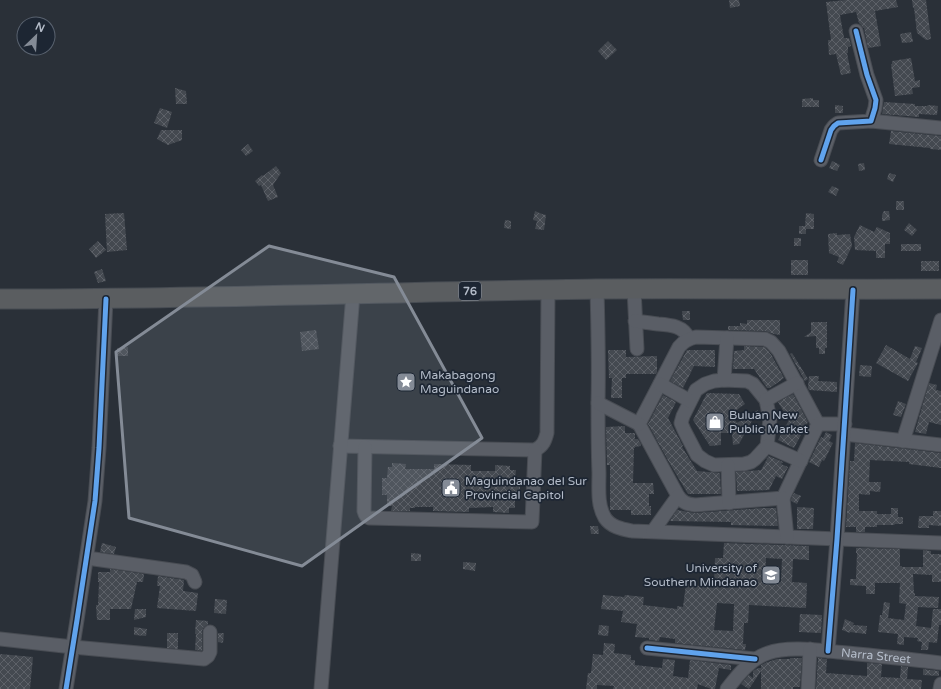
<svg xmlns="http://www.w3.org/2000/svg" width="941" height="689" viewBox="0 0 941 689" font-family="'Varela Round',sans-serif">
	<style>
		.building { fill: url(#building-cross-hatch); fill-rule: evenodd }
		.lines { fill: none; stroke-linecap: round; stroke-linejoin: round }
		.minor-casing { stroke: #484c53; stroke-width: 15 }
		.highway-casing { stroke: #474c53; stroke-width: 21 }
		.minor { stroke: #5a5e66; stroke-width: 13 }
		.highway { stroke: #5a5d60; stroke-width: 19 }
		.cycleway-casing { stroke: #1d2633; stroke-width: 8 }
		.cycleway { stroke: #60a3ed; stroke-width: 5 }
		.marked { fill: #848b96; fill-opacity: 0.2; stroke: #848b96; stroke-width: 3; stroke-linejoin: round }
		.labels { text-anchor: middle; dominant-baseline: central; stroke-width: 3.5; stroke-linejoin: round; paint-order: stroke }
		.shield { fill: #1d2633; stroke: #878f9c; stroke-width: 1 }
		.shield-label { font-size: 11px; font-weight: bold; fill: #b4bcc9 }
		.poi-label { font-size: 12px; fill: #b4bcc9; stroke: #1d2633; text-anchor: start }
		.street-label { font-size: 12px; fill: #b4bcc9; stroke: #1d2633 }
	</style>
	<defs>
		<pattern id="building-cross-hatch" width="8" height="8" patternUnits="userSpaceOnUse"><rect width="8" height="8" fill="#444950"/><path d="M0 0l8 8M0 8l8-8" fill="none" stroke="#5d6168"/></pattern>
	</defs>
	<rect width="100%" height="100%" fill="#2a3038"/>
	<!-- building -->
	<g class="building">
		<path d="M729 0H739L740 6 730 8Z"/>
		<path d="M846 0H896L898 7 875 11 881 46 868 48 864 28H863L861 25 859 23 856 12 840 15 844 38H849L850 41 851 46 848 47V53H847L851 73 841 75 836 54 829 55 828 40H831L826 2Z"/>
		<path d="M912 0H926L931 39 926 40 917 33 914 8H913Z"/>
		<path d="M911 32 913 42 902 43 900 34Z"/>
		<path d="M608 41 617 50 606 60 598 51Z"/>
		<path d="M911 58 915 81 920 80V87L912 88 913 94 895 96 891 64H892V61Z"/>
		<path d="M175 88 186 91 187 104H176Z"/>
		<path d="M813 98V100H819V107H802V99Z"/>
		<path d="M884 102 915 104V106H927L928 105 938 106 937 115 919 114V117L882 114Z"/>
		<path d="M835 105 843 106V113H835Z"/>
		<path d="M160 108 172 112 167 128 154 123Z"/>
		<path d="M161 130H182V140L168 145 157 139Z"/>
		<path d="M891 131 941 136V150L930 149V148L889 144Z"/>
		<path d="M248 144 253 151 246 156 241 150Z"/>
		<path d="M832 161 840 165 837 171 829 168Z"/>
		<path d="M864 163 865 170 859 171 858 164Z"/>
		<path d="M276 166 281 173 273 185 278 197 268 201 261 185 259 186 255 181 262 175 263 176Z"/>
		<path d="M889 173 896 175 893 182 887 179Z"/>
		<path d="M832 186 839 189 836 196 828 192Z"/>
		<rect x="896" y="201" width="8" height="9"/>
		<path d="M535 211 542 214 546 215 544 230 535 229 537 221 533 220Z"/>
		<path d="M884 211H889L890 220 882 221V215Z"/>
		<path d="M124 213 127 250 107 252 105 214Z"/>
		<path d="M806 213 814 214V229H806V234H799V226H805Z"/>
		<path d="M505 220 511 221V229L504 228Z"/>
		<path d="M909 223 917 230 912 236 904 230Z"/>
		<path d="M860 225 874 232 877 227 890 233V244H885V258H876V251L855 250 854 237Z"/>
		<path d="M837 233V235L850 234 852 246 843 265 837 262 839 257 829 253 828 234Z"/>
		<rect x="794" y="238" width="7" height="8"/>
		<path d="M98 241 106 250 96 258 89 249Z"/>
		<rect x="901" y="244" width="20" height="7"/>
		<rect x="791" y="260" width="17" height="15"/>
		<rect x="921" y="261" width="18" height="10"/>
		<path d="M102 269 106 281 98 283 94 272Z"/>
		<path d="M682 311H690V320H683Z"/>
		<path d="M747 320H780V335L774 334 765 331 728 330V326H740V323L747 324Z"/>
		<path d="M811 322H827V348H825V354H819V348H816V336L804 337 811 332Z"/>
		<path d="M316 330 319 349 302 351 300 332Z"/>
		<path d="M886 345 910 359 915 346 922 348 916 362 918 363 908 381 876 363Z"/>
		<path d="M744 346 763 347 766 348 772 356 784 378 770 388H767L754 369H733L734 351 744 350Z"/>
		<path d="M128 347V356H117V348Z"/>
		<path d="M608 350H626V357L657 356V372L656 374H626V378H622V398H611L612 378H609Z"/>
		<path d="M687 350H715V367L694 366 683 388 670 381Z"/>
		<path d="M792 353 808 379 805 381 790 354Z"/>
		<path d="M860 365 872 366 871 377 859 376Z"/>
		<path d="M809 376H819L818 381 837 382V392L809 390 808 388Z"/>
		<path d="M929 383 937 385 936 390 941 391V425L929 422 926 434 915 432 918 421Z"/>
		<path d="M707 393 739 394 745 404 731 414 737 423 758 410 739 444 733 445 732 433H721V445L710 446 693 420Z"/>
		<path d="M793 394 808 422 794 448 778 440 789 420 778 402Z"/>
		<path d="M663 395 676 402 668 418 683 446 682 447 697 471 720 473 721 494H688L670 464 648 424Z"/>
		<path d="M898 401 906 404 901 417 893 415Z"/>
		<path d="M625 426V433H635V439H638L641 444V446L635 447V448H634L633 483H653L654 494H649V506H651V515H631V510H610V465H607L606 427Z"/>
		<path d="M826 432 832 435 829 441 833 443 824 461 822 460 819 467 809 462 821 437 823 438Z"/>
		<path d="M855 443 941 453V468L909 464V462L870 460 869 482H881L880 492 870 491V495L859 494V511H877V514H891V508H898V517H903V524H894L895 525H877V527H865V532H856V527H846L850 461H854Z"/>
		<path d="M769 456 783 462 781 464 788 467 782 479 776 476 769 490 737 491 736 472 761 470 767 459H766Z"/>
		<path d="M392 463 406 464 405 469H434V464L471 465V471H495V465L510 466V470H516L515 480 520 481V499H515V508H509V513L493 512V507L469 508V512L433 511V507H415V508H410V511H391L392 506H387V495H382V478H387L388 467H392Z"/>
		<path d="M794 493 801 496 797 504 791 501V499Z"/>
		<path d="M797 507 814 508 813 529H797Z"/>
		<path d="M763 508H776L778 526 731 525V522L670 521 677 510 695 513Z"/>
		<path d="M933 511H941V526L929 525V528H918L919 516H933Z"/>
		<path d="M590 526H598L599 534H591Z"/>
		<path d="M102 543 116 547 114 554 100 552Z"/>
		<path d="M724 543 809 546V560L793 559 792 582 807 583 806 608 749 605 748 623H744L743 644H746L745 650 675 643V639L660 637 659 641 649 640V638L635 637 637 624 621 622 623 611 601 609 603 595 624 597 625 595 644 597 643 605 677 609V606L683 607 686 584 700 586 701 582 714 583 715 558H723ZM766 558 782 559 781 582 765 581ZM717 603 734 604 733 631 714 630Z"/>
		<path d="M856 548 900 549V566H902V567H923V550L931 551V554H941V582H932V575L913 574 914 593H915V596L939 597 938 608 918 607 916 626 931 628 933 609H941V625H939L937 643 929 642 928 650H921L922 642 917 641 918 638 904 637V645L897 644 898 634 878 632 880 615H882L884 602 890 603 888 618 904 620 906 604 899 603 900 583H875V594H866V586L850 585V579H856L857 553H856Z"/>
		<path d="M411 553 421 554V561H411Z"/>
		<path d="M463 562 476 563 475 571 463 569Z"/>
		<path d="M110 569 144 574 143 582H137L131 609H110V620H97L96 605H98L99 582H98V572H110Z"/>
		<path d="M158 576 184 580 183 591 198 593 196 611 157 608 160 586H157Z"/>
		<path d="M215 599 227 600 226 614 214 613Z"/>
		<path d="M135 609H146V617L134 620Z"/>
		<path d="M800 614 822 615 821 633 799 632Z"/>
		<path d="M845 619 854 623 853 625 867 626 866 634 850 632V633L842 630Z"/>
		<path d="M196 620 208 621V624L203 628 202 632V651L195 650 196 634H195Z"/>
		<path d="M599 625 609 626 608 636 598 635Z"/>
		<path d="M134 627 147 629 146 636 134 635Z"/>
		<path d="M167 633H178V649L167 648Z"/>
		<path d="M218 633H224L223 643 218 642Z"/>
		<path d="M604 643 615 644 614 653 631 655V660H635V665L662 668 663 659 675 660 673 676 688 678 690 660 731 665V670L719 668 715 689H711L698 684 697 689H613L614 686 597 685V689H586L588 673H591L593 654 603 655Z"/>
		<path d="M0 654 33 657 30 689H0Z"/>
		<path d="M790 658H802L800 687H793V689H761V671L749 689 741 684 749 675 753 678V671L758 668H761V665L765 663 777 659H790Z"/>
		<path d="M818 658 827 659 826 673 867 676V663L882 664 881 677 900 678 901 666 908 667 907 679 922 680 921 689H816Z"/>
		<path d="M923 669 939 671V676L923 675Z"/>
	</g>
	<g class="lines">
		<!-- minor casing -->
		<g class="minor-casing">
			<g id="minor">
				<path d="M871 121 941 128"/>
				<path d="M821 160 831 130 834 126 838 123 871 121 875 108 876 100 867 75 856 31"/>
				<path d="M597 289C598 327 599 365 598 402 598 426 598 449 599 473 599 488 597 505 605 518 611 527 622 529 632 531L941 543"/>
				<path d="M634 289 637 349"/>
				<path d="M635 321C643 322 651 323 658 324 671 325 684 326 689 339"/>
				<path d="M696 337 765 339 771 342 779 351 818 424 783 498 695 505C687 504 683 503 678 496L639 424 679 347C684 341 688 339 696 337Z"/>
				<path d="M724 380 747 381 753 384 766 400 770 419 767 446 755 459 751 462 744 464 714 465 705 461 697 455 684 430 681 423 683 416 696 390 705 384 714 381Z"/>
				<path d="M724 380 727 338"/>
				<path d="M660 384 690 401"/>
				<path d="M766 400 797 383"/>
				<path d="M598 403 639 424"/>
				<path d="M818 424H845"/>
				<path d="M844 434 941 445"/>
				<path d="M903 441 941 320"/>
				<path d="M340 446 535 450C543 446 545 441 547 433L548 290"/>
				<path d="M767 446 801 461"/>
				<path d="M365 447 364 511C365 515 366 517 369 518L532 522 535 450"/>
				<path d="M728 465 729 503"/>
				<path d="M783 498 787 537"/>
				<path d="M653 531 678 496"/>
				<path d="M87 558 186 572 192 575 195 582"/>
				<path d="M0 639 73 647 204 659 208 656 210 652V632"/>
				<path d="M647 648 755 659"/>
				<path d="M828 651 837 539 853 290"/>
				<path d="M66 689 77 620 95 501 99 448 106 299"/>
				<path d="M321 689 353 294"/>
				<path id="s1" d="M727 689C738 675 750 659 768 653 789 645 824 651 847 653 878 656 910 659 941 663"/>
				<path d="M808 689 810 649"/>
				<path d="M940 689 941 684"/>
			</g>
		</g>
		<!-- highway casing -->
		<g class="highway-casing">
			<path id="highway" d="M0 299C199 299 397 292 596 289 711 288 826 290 941 289"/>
		</g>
		<!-- minor -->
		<use href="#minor" class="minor"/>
		<!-- highway -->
		<use href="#highway" class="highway"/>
		<!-- cycleway casing -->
		<g class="cycleway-casing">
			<g id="cycleway">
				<path d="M821 160 831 130 834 126 838 123 871 121 875 108 876 100 867 75 856 31"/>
				<path d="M647 648 755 659"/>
				<path d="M828 651 837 539 853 290"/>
				<path d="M66 689 77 620 95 501 99 448 106 299"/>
			</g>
		</g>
		<!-- cycleway -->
		<use href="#cycleway" class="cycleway"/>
	</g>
	<!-- marked area -->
	<path class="marked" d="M269 246 394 277 482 438 302 566 129 518 116 352Z"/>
	<!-- icons -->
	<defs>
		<g id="sight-square" transform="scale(1)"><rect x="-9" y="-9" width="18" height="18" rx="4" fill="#848b96" stroke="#1d2633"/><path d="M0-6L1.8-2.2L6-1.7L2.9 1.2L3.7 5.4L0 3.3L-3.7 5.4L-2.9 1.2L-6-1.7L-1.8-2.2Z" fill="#fff"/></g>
		<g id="shop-square" transform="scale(1)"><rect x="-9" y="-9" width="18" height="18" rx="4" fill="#848b96" stroke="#1d2633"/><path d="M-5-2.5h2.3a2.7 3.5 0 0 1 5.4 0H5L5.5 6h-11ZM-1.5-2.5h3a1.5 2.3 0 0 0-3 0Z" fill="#fff"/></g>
		<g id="civic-square" transform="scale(1)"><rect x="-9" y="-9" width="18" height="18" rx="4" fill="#848b96" stroke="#1d2633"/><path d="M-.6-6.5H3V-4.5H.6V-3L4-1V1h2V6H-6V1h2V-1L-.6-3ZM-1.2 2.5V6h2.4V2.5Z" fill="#fff"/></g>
		<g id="university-square" transform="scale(1)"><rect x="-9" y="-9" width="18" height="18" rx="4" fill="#848b96" stroke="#1d2633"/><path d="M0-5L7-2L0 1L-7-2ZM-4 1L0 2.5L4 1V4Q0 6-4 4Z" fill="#fff"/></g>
	</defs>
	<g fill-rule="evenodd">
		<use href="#sight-square" x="406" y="382"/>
		<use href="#shop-square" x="715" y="422"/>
		<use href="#civic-square" x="451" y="488"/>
		<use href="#university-square" x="771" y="575"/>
	</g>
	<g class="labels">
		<!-- shield labels -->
		<rect class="shield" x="459" y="282" width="22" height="18" rx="3"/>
		<g class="shield-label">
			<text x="470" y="291">76</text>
		</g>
		<!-- poi labels -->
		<g class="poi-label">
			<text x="420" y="375">Makabagong<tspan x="420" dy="14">Maguindanao</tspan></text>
			<text x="729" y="415">Buluan New<tspan x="729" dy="14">Public Market</tspan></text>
			<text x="465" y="481">Maguindanao del Sur<tspan x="465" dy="14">Provincial Capitol</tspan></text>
			<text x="757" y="568" text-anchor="end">University of<tspan x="757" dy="14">Southern Mindanao</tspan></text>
		</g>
		<!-- street labels -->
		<g class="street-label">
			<text stroke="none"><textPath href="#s1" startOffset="164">Narra Street</textPath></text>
		</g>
	</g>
	<!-- north arrow -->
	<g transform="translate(36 36) rotate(25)"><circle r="19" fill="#1d2633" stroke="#59626f"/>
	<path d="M0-3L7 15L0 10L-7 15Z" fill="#848b96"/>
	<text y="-6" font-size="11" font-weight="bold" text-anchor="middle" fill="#b4bcc9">N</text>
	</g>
</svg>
